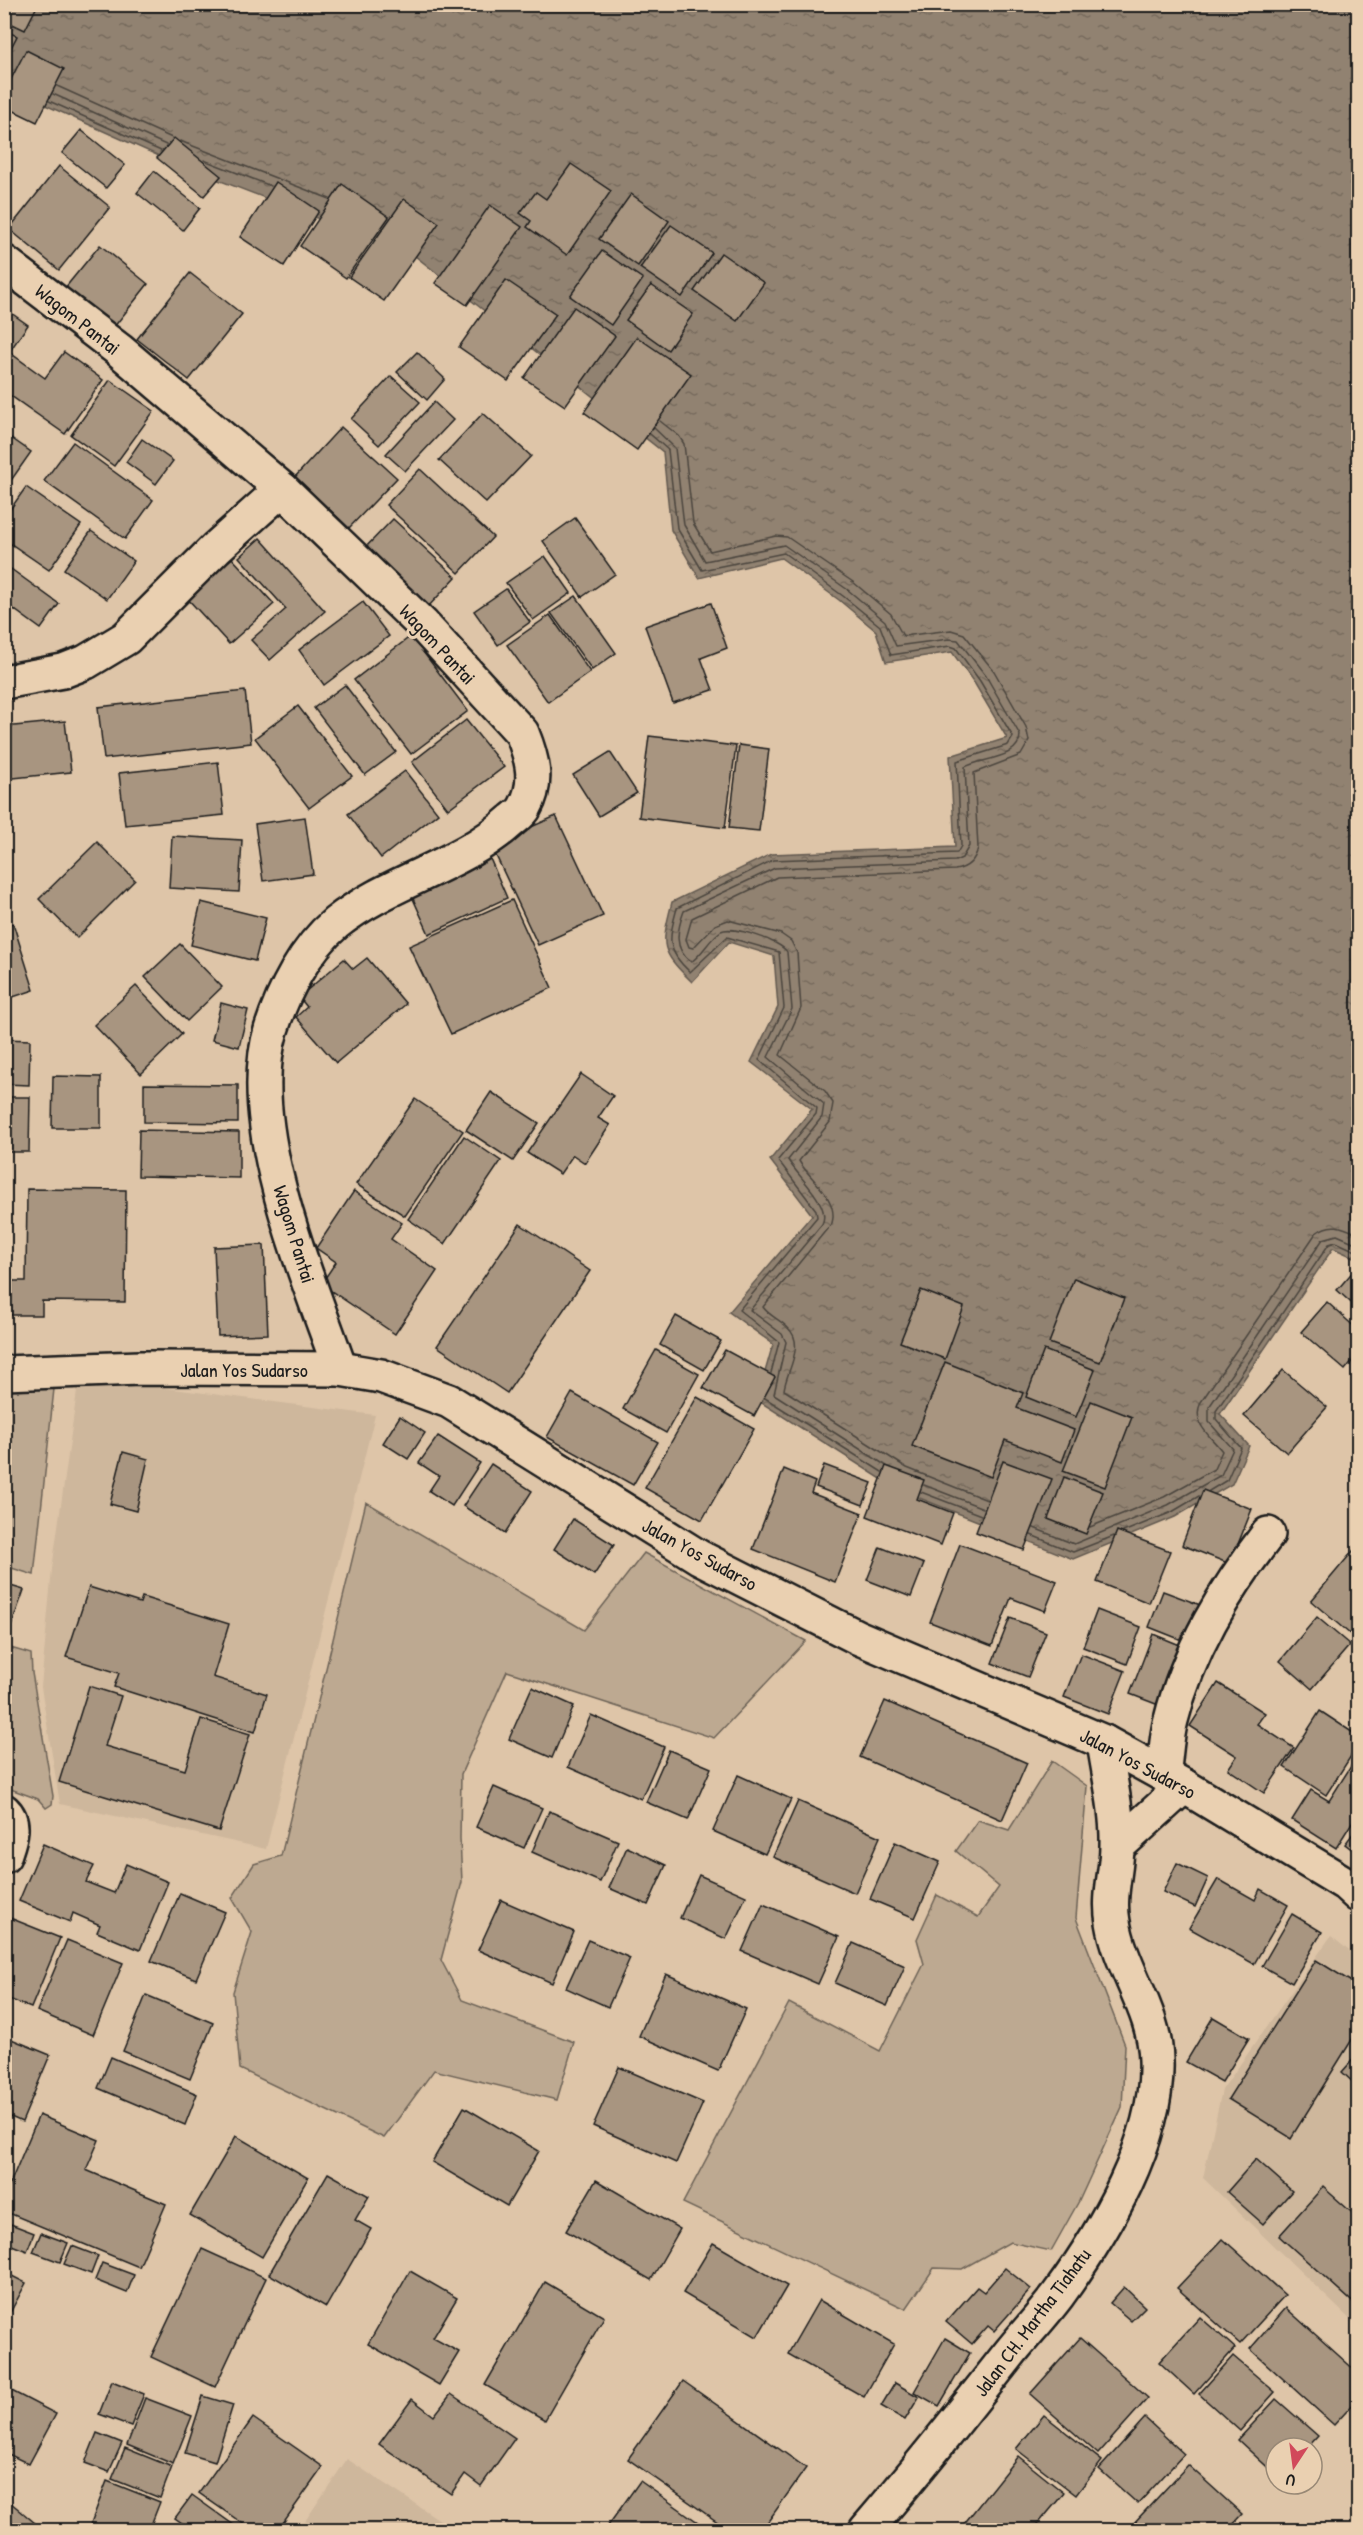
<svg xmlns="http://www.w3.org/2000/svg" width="1363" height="2535" viewBox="0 0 1363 2535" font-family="'Patrick Hand',sans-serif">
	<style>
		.built { fill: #ceb79c }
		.grass { fill: #bda991; stroke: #6c6256; stroke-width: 1.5 }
		.water { fill: url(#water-ripples); stroke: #62594f; stroke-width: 1.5 }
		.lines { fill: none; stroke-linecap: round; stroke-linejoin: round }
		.shore { stroke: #4b453e; stroke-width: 1.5 }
		.building { fill: #a89580; stroke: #1c1c1c; stroke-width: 1.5 }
		.minor-casing { stroke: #1c1c1c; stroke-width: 38 }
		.major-casing { stroke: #1c1c1c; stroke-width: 38 }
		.minor { stroke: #ead0b1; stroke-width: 33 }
		.major { stroke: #ead0b1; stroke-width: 33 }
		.labels { text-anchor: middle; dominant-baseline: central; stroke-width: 6; stroke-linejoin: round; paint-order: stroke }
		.street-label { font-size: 20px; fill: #1c1c1c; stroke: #ead0b1 }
	</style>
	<defs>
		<pattern id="water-ripples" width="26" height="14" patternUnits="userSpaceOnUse" patternTransform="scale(1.5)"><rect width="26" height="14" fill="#918271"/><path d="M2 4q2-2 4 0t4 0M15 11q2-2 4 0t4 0" fill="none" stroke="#766a5c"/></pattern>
	</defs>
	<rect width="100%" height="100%" fill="#dec5a8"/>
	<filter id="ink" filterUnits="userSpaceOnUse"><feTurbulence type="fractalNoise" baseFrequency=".0167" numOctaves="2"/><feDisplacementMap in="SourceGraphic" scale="12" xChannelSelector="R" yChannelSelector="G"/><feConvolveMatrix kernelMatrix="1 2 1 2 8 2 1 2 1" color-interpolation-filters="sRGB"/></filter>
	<g filter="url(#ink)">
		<!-- built -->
		<g class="built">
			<path d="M79 1377 375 1415 266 1849 60 1804 41 1687 52 1569Z"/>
			<path d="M1331 1936 1358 1958V2327L1203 2178 1222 2090Z"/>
			<path d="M347 2459 455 2530H299Z"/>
		</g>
		<!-- grass -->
		<g class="grass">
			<path d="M5 1388 54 1389 34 1575 5 1566Z"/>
			<path d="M366 1502 584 1630 644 1553 806 1641 714 1738 507 1671 461 1774 460 1838 462 1882 441 1960 462 2000 574 2042 557 2100 434 2070 384 2138 240 2069 233 1992 252 1932 232 1898 254 1864 281 1856Z"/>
			<path d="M4 1646 31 1654 32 1673 53 1796 52 1804 46 1808 38 1799 5 1787Z"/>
			<path d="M1052 1761 1087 1786 1076 1918 1125 2045 1122 2107 1079 2201 1051 2251 1010 2242 962 2269 934 2268 906 2309 683 2203 789 2003 880 2051 924 1964 917 1939 937 1895 978 1917 999 1887 956 1851 978 1820 1009 1830Z"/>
		</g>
		<!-- water -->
		<path class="water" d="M5 5H1358V1259L1333 1248 1220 1414 1249 1446 1232 1484 1175 1517 1073 1559 897 1489 757 1400 773 1344 729 1312 812 1215 770 1160 812 1109 751 1062 778 1007 774 956 729 942 692 982C659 950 661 946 672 902L771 854 955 847 950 756 1007 738 975 684 952 652 886 662 876 631 839 600 781 558 699 578 671 530 663 452 415 256 177 164 5 87Z"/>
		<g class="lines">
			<!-- shore -->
			<g class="shore">
				<path d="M57 86 172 138"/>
				<path d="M53 94 166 145"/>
				<path d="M49 101 161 151"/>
				<path d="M180 141 330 199"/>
				<path d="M204 160 271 186"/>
				<path d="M660 421 679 436 684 444 693 523 710 551 776 536 787 537 853 582 891 614 903 636 951 630 964 634 994 671 1026 727 1029 741 1021 755 974 773 978 848C975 861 968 868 955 870L777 877 692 918 686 939 689 947 693 948 715 925 728 920 781 934 791 941 797 953 801 1008 780 1055 825 1091 833 1103 830 1122 799 1161C810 1180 839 1198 832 1223L763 1307C769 1316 781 1320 788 1328 806 1345 786 1371 784 1390L907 1468 987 1500"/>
				<path d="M654 428 675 448 684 525 705 561 784 545 848 590 885 621 896 646 949 639 958 640 986 676 1020 735C1020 759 981 758 965 767L969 846 962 858 955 861 775 868 684 911C677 930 673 949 691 962 703 954 709 939 721 931 732 925 781 941 787 952L792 1009 768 1057 824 1104 822 1117 788 1160C798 1177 832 1205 822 1224L750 1310 782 1334 786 1342 774 1394 885 1465"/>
				<path d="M650 434 668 450 677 528 702 570 784 553 843 596 880 626 891 655 950 646 956 648 980 681 1013 737 1008 745 957 761 961 846 957 853 773 860 677 908C669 938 665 950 690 972L727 937 779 952 784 1008 759 1060 817 1108 816 1114 778 1160 816 1210 817 1217 739 1310 779 1342 771 1373"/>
				<path d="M765 1398 882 1472"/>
				<path d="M924 1485 983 1508"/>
				<path d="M1209 1491 1227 1480 1241 1448 1216 1419V1411L1329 1244 1336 1242 1358 1252"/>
				<path d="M921 1492 981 1515"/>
				<path d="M1090 1527 1164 1497 1214 1469 1222 1451C1210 1435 1191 1424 1201 1402L1316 1233C1331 1221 1343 1227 1358 1234"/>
				<path d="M1034 1528 1074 1544 1168 1505 1221 1475 1233 1449 1209 1422V1407L1323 1239 1337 1235 1358 1244"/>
				<path d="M1123 1532 1172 1512 1199 1496"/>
				<path d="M1031 1535 1073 1552 1114 1536"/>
			</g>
		</g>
		<!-- building -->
		<g class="building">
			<path d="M4 4H38L25 30 4 20Z"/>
			<path d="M4 30 17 36 4 61Z"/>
			<path d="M26 50 64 69 37 122 4 106V93Z"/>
			<path d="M81 130 125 165 106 188 62 153Z"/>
			<path d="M174 138 221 176 204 196 157 158Z"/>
			<path d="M571 164 611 191 567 255 527 227 531 221 520 213 536 192 546 199Z"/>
			<path d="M59 166 110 207 59 270 9 229Z"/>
			<path d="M154 171 200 208 183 230 137 193Z"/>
			<path d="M276 182 319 211 284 266 240 237Z"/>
			<path d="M342 184 389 217 346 278 300 246Z"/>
			<path d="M631 194 669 221 638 266 599 239Z"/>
			<path d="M404 199 439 223 384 301 349 277Z"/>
			<path d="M490 205 522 227 467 305 435 283Z"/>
			<path d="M671 225 712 253 682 297 640 268Z"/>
			<path d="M100 245 148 284 114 327 65 288Z"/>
			<path d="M602 251 643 279 611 325 570 296Z"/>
			<path d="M721 253 764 283 737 321 694 291Z"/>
			<path d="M190 273 242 314 189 380 137 339Z"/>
			<path d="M506 280 556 314 508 381 459 347Z"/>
			<path d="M651 285 693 314 668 350 626 320Z"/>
			<path d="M574 307 615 336 565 406 524 378Z"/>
			<path d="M4 308 28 325 9 352 45 378 64 352 103 380 65 434 4 391Z"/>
			<path d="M637 337 691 374 637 450 584 412Z"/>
			<path d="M417 352 445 379 427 400 397 372Z"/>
			<path d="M391 376 420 402 379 445 351 419Z"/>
			<path d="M110 380 154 411 114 466 71 435Z"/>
			<path d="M434 402 453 420 405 471 386 454Z"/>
			<path d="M483 413 531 456 486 503 439 460Z"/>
			<path d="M341 427 397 478 349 528 295 477Z"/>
			<path d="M4 433 31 452 12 479 4 474Z"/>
			<path d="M142 439 173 461 156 484 126 462Z"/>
			<path d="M73 442 153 500 125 539 44 481Z"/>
			<path d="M420 469 493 537 459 573 386 505Z"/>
			<path d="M26 487 81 525 49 570 4 539V518Z"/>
			<path d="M575 518 615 574 582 597 543 541Z"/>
			<path d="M393 519 456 577 427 608 363 550Z"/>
			<path d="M91 531 134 561 107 599 64 569Z"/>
			<path d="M260 538 325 611 270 660 251 640 286 609 239 557Z"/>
			<path d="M545 556 571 593 533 620 506 583Z"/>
			<path d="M232 558 274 604 229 644 187 598Z"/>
			<path d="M11 569 59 604 41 629 4 602V577Z"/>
			<path d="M506 589 530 622 498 645 474 611Z"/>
			<path d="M576 596 616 653 592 670 551 613Z"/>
			<path d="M363 602 389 636 324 685 299 650Z"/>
			<path d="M711 603 727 648 701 658 713 690 673 703 645 626Z"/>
			<path d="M550 615 590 672 548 702 507 645Z"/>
			<path d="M411 636 468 711 411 754 354 680Z"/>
			<path d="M345 685 396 752 365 775 314 708Z"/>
			<path d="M245 691 251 743 104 759 98 707Z"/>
			<path d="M298 706 352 776 309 808 255 738Z"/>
			<path d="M466 720 504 767 448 809 412 762Z"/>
			<path d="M65 721 71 772 4 779V727Z"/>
			<path d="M649 736 736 746 725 828 639 817Z"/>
			<path d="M739 745 769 749 759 831 729 828Z"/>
			<path d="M610 752 637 793 599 816 573 775Z"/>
			<path d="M218 762 224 815 125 825 119 773Z"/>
			<path d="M405 771 438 813 381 858 348 814Z"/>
			<path d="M556 816 603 916 538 945 491 845Z"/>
			<path d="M305 817 313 874 263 881 255 824Z"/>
			<path d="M172 836 242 840 239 892 169 888Z"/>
			<path d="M97 842 135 880 77 938 39 899Z"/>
			<path d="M485 847 507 898 429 934 406 883Z"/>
			<path d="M512 900 552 988 451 1034 409 946Z"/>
			<path d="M201 902 266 918 255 961 191 945Z"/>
			<path d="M13 923 34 990 4 1000V926Z"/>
			<path d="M180 944 222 987 187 1021 145 977Z"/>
			<path d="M367 958 406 1004 336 1063 296 1017 307 1007 299 997 344 959 353 969Z"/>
			<path d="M136 986 182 1034 141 1074 94 1025Z"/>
			<path d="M221 1003 248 1010 239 1047 212 1040Z"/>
			<path d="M4 1039 30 1040 29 1085 4 1084Z"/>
			<path d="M581 1074 613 1096 598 1118 610 1125 585 1163 573 1155 560 1174 527 1153Z"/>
			<path d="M53 1076 101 1077V1128H52Z"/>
			<path d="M144 1084 238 1085V1123L144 1122Z"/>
			<path d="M491 1092 539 1123 513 1161 466 1130Z"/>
			<path d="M4 1097H30L29 1152H4Z"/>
			<path d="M415 1099 463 1131 405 1216 356 1184Z"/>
			<path d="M139 1130 239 1132V1178L138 1176Z"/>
			<path d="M464 1136 501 1161 445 1244 408 1219Z"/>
			<path d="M27 1189 126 1190 125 1302 42 1301V1315H4V1281H26Z"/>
			<path d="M354 1191 402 1223 391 1239 437 1271 395 1334 321 1284 336 1262 316 1248Z"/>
			<path d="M520 1224 590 1271 507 1393 437 1346Z"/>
			<path d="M264 1245 268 1334 218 1336 214 1247Z"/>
			<path d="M1356 1268 1358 1270V1309L1337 1290Z"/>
			<path d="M1074 1278 1124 1298 1100 1362 1049 1343Z"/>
			<path d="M921 1290 964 1307 945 1359 900 1342Z"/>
			<path d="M1327 1302 1358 1330V1354L1345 1370 1301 1332Z"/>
			<path d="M676 1316 721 1341 704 1370 660 1345Z"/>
			<path d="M656 1350 699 1374 666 1433 623 1409Z"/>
			<path d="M725 1350 775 1377 754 1416 703 1388Z"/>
			<path d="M1044 1350 1095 1370 1076 1417 1026 1397Z"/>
			<path d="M945 1362 1023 1393 1017 1408 1074 1430 1062 1462 1005 1440 991 1477 912 1446Z"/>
			<path d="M1283 1370 1327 1407 1287 1453 1244 1416Z"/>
			<path d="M572 1393 658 1442 633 1485 547 1437Z"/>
			<path d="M697 1397 754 1429 702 1520 645 1488Z"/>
			<path d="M1091 1401 1132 1417 1105 1487 1063 1471Z"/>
			<path d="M400 1416 425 1433 408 1459 383 1443Z"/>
			<path d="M438 1436 480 1463 452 1506 429 1491 439 1476 419 1463Z"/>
			<path d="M123 1452 148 1459 136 1511 110 1504Z"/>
			<path d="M1003 1461 1052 1479 1024 1550 976 1532Z"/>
			<path d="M491 1464 532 1491 505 1533 463 1506Z"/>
			<path d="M824 1465 872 1483 863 1505 816 1487Z"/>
			<path d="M886 1466 924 1480 917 1499 953 1513 941 1545 867 1516Z"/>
			<path d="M784 1469 815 1482 811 1493 862 1513 835 1582 753 1549Z"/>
			<path d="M1064 1477 1103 1492 1086 1534 1048 1519Z"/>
			<path d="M1203 1490 1252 1509 1230 1564 1182 1545Z"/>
			<path d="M573 1519 614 1545 594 1575 554 1549Z"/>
			<path d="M1117 1531 1170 1551 1149 1603 1097 1582Z"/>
			<path d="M960 1544 1057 1581 1045 1611 1011 1598 992 1646 930 1622Z"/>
			<path d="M1358 1545V1639L1357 1640 1311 1601Z"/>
			<path d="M880 1547 924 1564 911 1597 867 1580Z"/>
			<path d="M4 1584 24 1590 6 1641H4Z"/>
			<path d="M89 1587 140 1603 142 1597 229 1624 213 1677 267 1694 255 1732 114 1687 119 1673 66 1657Z"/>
			<path d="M1163 1591 1211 1609 1197 1646 1149 1627Z"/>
			<path d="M1097 1610 1141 1627 1127 1664 1083 1647Z"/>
			<path d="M1317 1617 1350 1645 1312 1689 1280 1661Z"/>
			<path d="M1010 1618 1046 1632 1028 1677 992 1663Z"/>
			<path d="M1153 1634 1192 1650 1169 1709 1130 1694Z"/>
			<path d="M1081 1654 1125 1671 1108 1714 1064 1697Z"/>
			<path d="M1218 1683 1265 1713 1257 1724 1294 1748 1264 1793 1228 1769 1237 1756 1190 1726Z"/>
			<path d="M89 1686 121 1696 105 1746 185 1770 201 1719 250 1734 219 1831 59 1782Z"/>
			<path d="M532 1687 574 1706 552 1758 509 1739Z"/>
			<path d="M885 1701 1027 1763 1002 1820 860 1757Z"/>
			<path d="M1320 1711 1358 1736V1745L1326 1795 1284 1767Z"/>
			<path d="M591 1715 664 1747 641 1799 568 1767Z"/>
			<path d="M669 1750 711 1768 688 1820 646 1802Z"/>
			<path d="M1358 1755V1813L1336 1848 1292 1820 1311 1790 1329 1801Z"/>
			<path d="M738 1775 791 1799 765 1854 713 1831Z"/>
			<path d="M494 1787 542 1808 524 1848 476 1827Z"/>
			<path d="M798 1801 880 1837 855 1893 773 1857Z"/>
			<path d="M549 1811 618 1841 600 1882 532 1852Z"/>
			<path d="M1358 1827V1854L1345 1844Z"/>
			<path d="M895 1842 940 1862 915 1918 870 1899Z"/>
			<path d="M43 1844 94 1866 86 1882 114 1893 126 1864 168 1882 140 1950 97 1932 100 1925 73 1913 70 1922 19 1901Z"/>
			<path d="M627 1847 666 1865 648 1905 609 1888Z"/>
			<path d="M1177 1863 1208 1878 1195 1907 1163 1892Z"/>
			<path d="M699 1875 746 1896 726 1939 680 1918Z"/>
			<path d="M1218 1879 1255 1900 1260 1889 1288 1905 1254 1964 1189 1928Z"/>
			<path d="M180 1893 225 1912 196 1979 151 1961Z"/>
			<path d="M501 1900 574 1932 552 1983 478 1950Z"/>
			<path d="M763 1904 839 1937 818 1984 742 1951Z"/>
			<path d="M1292 1914 1322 1932 1292 1983 1262 1966Z"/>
			<path d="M10 1918 60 1938 31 2008 4 1997V1931Z"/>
			<path d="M67 1940 123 1963 93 2035 37 2011Z"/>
			<path d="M588 1940 630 1958 608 2007 566 1988Z"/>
			<path d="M853 1943 905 1966 887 2006 835 1983Z"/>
			<path d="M1316 1960 1358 1986V2030L1291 2138 1228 2099Z"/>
			<path d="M666 1974 746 2009 718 2071 639 2036Z"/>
			<path d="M146 1995 213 2023 190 2079 123 2051Z"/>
			<path d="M1213 2017 1249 2038 1222 2082 1186 2062Z"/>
			<path d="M4 2036 50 2055 22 2122 4 2114Z"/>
			<path d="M1358 2054V2087L1342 2072Z"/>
			<path d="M111 2057 197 2094 185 2125 98 2088Z"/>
			<path d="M619 2067 703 2103 676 2163 593 2126Z"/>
			<path d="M464 2107 539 2151 507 2206 432 2162Z"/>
			<path d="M39 2115 99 2140 86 2170 166 2204 139 2267 4 2211V2198Z"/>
			<path d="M236 2136 308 2178 262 2257 190 2215Z"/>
			<path d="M1256 2159 1292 2191 1263 2224 1227 2192Z"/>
			<path d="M328 2173 369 2196 355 2220 371 2229 326 2307 269 2274Z"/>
			<path d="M596 2180 680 2229 651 2280 566 2231Z"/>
			<path d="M1323 2187 1358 2218V2307L1279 2236Z"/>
			<path d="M8 2223 34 2233 27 2251 4 2242Z"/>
			<path d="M41 2233 68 2243 60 2262 33 2252Z"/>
			<path d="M1223 2239 1285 2295 1240 2344 1177 2288Z"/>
			<path d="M713 2243 787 2286 757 2337 683 2293Z"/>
			<path d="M72 2246 98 2256 91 2274 64 2264Z"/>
			<path d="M202 2249 266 2278 215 2387 151 2357Z"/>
			<path d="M102 2263 134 2275 127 2293 95 2280Z"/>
			<path d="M1005 2268 1031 2289 994 2331 988 2326 972 2344 946 2322 977 2287 984 2292Z"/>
			<path d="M410 2271 457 2298 433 2338 459 2352 439 2385 368 2344Z"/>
			<path d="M4 2272 26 2283 4 2324Z"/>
			<path d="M545 2282 604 2317 545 2420 485 2385Z"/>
			<path d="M1124 2287 1145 2307 1131 2321 1110 2303Z"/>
			<path d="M819 2300 894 2344 864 2397 788 2354Z"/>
			<path d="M1286 2308 1358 2373V2399L1334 2425 1250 2349Z"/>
			<path d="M1200 2317 1235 2348 1194 2394 1159 2362Z"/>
			<path d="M945 2338 970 2353 939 2406 914 2392Z"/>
			<path d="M1080 2338 1148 2398 1098 2454 1030 2394Z"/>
			<path d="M1233 2356 1275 2392 1240 2431 1199 2394Z"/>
			<path d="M112 2381 144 2394 131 2426 99 2414Z"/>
			<path d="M683 2381 806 2468 762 2530H729L628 2459Z"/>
			<path d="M895 2383 919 2397 905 2420 881 2406Z"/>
			<path d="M4 2387 56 2414 29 2464 4 2452Z"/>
			<path d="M451 2394 515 2438 481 2486 465 2474 451 2494 379 2444 412 2399 434 2416Z"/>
			<path d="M203 2396 233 2405 215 2462 185 2453Z"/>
			<path d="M145 2398 192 2416 173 2464 127 2445Z"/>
			<path d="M1276 2399 1318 2436 1307 2448H1276V2475L1238 2440Z"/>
			<path d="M1044 2415 1102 2461 1076 2495 1016 2449Z"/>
			<path d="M253 2418 323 2467 278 2530H252L199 2493Z"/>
			<path d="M1145 2418 1184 2454 1138 2504 1099 2469Z"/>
			<path d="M97 2433 122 2443 109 2472 85 2463Z"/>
			<path d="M125 2448 172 2467 160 2498 112 2479Z"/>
			<path d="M1018 2456 1064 2493 1033 2530H959Z"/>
			<path d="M1188 2465 1242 2514 1227 2530H1141L1133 2524Z"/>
			<path d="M107 2481 160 2502 149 2530H111L91 2523Z"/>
			<path d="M640 2481 709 2530H605Z"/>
			<path d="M192 2495 235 2526 232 2530H192L175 2518Z"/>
			<path d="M4 2497 35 2523 28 2530H4Z"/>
		</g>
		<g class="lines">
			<!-- minor casing -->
			<g class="minor-casing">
				<g id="minor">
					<path d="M4 262 119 350 282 489 423 625 522 733C532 758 539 782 525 807 523 812 517 816 512 820 462 866 390 880 336 923 305 949 283 992 271 1030 242 1126 308 1277 340 1369"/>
					<path d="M4 682 63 671 86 662 126 638 216 548 282 489"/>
					<path d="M1163 1775C1166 1757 1166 1738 1171 1720 1188 1651 1225 1590 1268 1534"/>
					<path d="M4 1811C17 1823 9 1841 4 1856"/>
				</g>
			</g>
			<!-- major casing -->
			<g class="major-casing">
				<g id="major">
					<path d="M4 1373 140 1368 340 1369 381 1376 449 1401 699 1557 857 1637 1104 1742 1184 1786 1346 1884 1358 1895"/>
					<path d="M1118 1846 1184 1786"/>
					<path d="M866 2530C915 2473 962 2414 1009 2354 1025 2334 1043 2315 1058 2295 1104 2232 1159 2140 1156 2060 1155 2010 1121 1970 1113 1922 1108 1896 1117 1871 1117 1846 1118 1812 1109 1776 1104 1742"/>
				</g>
			</g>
			<!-- minor -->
			<use href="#minor" class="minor"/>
			<!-- major -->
			<use href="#major" class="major"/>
		</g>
	</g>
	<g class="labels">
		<!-- street labels -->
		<g class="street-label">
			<text transform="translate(78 319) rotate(38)">Wagom Pantai</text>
			<text transform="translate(438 644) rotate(47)">Wagom Pantai</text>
			<text transform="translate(295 1234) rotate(73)">Wagom Pantai</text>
			<text x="244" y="1369">Jalan Yos Sudarso</text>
			<text transform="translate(700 1554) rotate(29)">Jalan Yos Sudarso</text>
			<text transform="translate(1138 1763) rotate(28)">Jalan Yos Sudarso</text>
			<text transform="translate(1032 2322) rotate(-53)">Jalan CH. Martha Tiahatu</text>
		</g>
	</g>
	<!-- margin -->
	<rect width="1363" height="2535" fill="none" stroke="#ead0b1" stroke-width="24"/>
	<rect x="12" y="12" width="1339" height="2511" fill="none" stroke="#1c1c1c" stroke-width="2" filter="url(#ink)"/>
	<!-- north arrow -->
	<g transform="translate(1294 2466) rotate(193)"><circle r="28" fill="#ead0b1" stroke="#988875" stroke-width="1.5"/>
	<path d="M0-4.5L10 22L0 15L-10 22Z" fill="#d1495b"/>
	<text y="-9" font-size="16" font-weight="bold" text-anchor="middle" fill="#1c1c1c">U</text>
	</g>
</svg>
